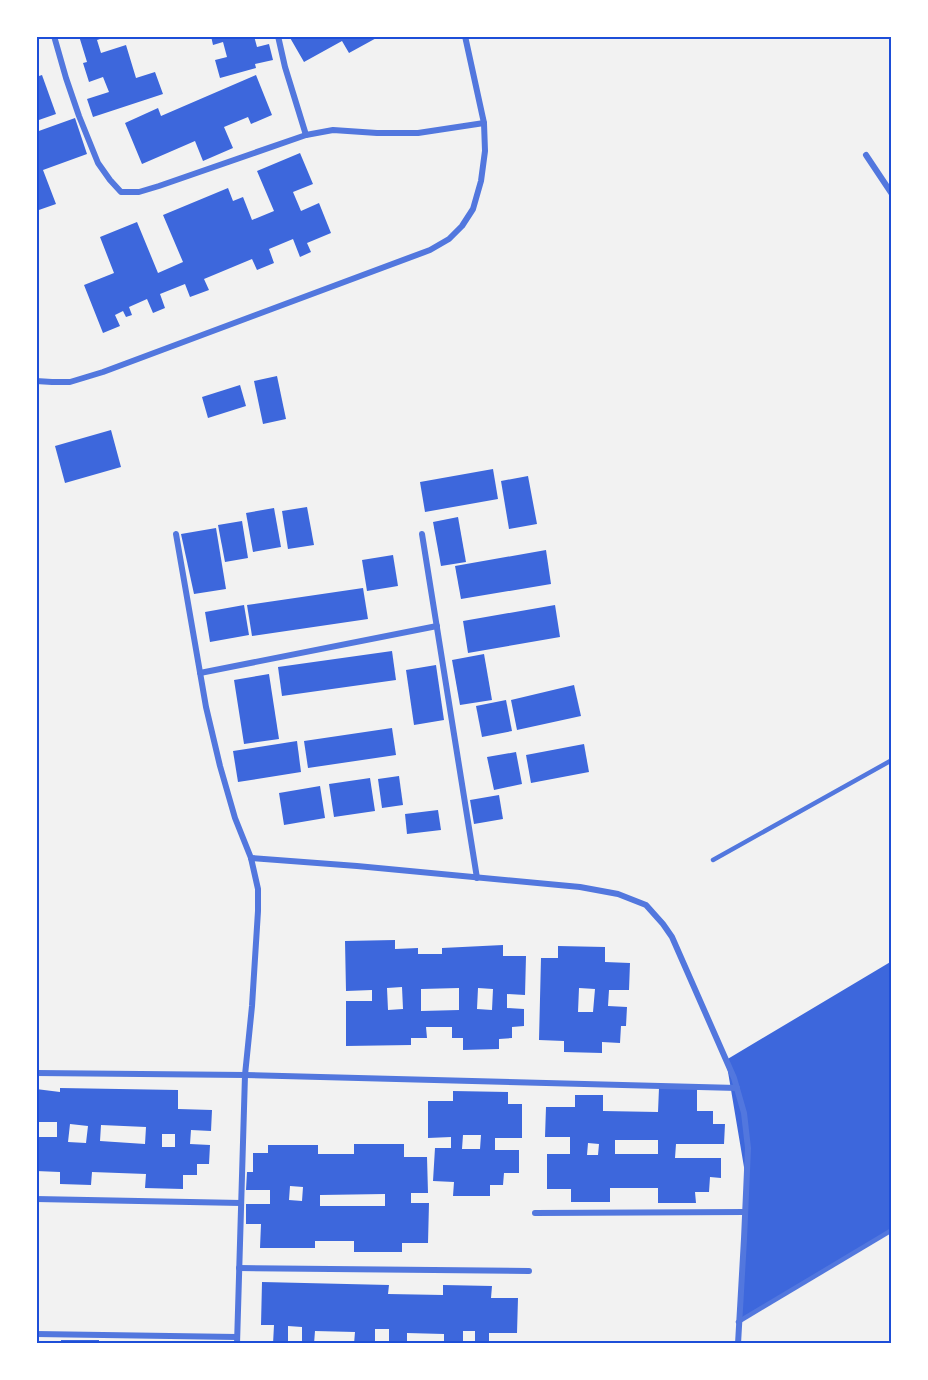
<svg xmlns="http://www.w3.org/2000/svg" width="928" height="1380" viewBox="0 0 928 1380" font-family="Signika,sans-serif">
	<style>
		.building { fill: #3d67dc; fill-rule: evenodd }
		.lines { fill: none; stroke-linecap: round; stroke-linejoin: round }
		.service { stroke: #5277de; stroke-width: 4.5 }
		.minor { stroke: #5277de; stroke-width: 6 }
		.neatline { fill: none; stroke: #1d4ed8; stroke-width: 2 }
	</style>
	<rect width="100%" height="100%" fill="#f2f2f2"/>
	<!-- building -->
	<g class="building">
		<path d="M79 36H109L97 40 101 53 126 45 136 78 155 72 163 94 93 117 87 99 109 92 103 77 89 82 83 63 87 62Z"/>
		<path d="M211 36H254L257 47 269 44 273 60 255 64 256 68 220 78 215 60 227 57 223 42 213 45Z"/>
		<path d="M289 36H380L349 53 342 41 304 62Z"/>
		<path d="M42 75 56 114 36 121V77Z"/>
		<path d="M256 75 272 115 251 124 248 117 224 127 233 148 203 161 195 141 142 164 125 123 158 108 161 116Z"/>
		<path d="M75 118 87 154 43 170 56 204 36 211V132Z"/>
		<path d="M300 153 313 184 293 192 301 211 319 203 331 233 307 243 311 252 300 257 293 239 269 249 274 263 257 270 252 259 204 279 209 290 190 297 185 284 160 294 165 308 153 313 147 299 129 307 132 315 126 317 123 311 115 315 120 326 103 333 84 285 114 273 100 237 137 222 158 273 183 262 163 215 228 188 233 201 243 197 252 220 274 211 257 171Z"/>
		<path d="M277 376 286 419 263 424 254 381Z"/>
		<path d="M240 385 246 406 208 418 202 397Z"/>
		<path d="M111 430 121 467 65 483 55 446Z"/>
		<path d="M493 469 498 499 425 512 420 482Z"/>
		<path d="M528 476 537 524 509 529 501 481Z"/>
		<path d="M307 507 314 545 288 549 282 511Z"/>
		<path d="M274 508 281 547 253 552 246 513Z"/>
		<path d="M458 517 466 562 441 566 433 522Z"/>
		<path d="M242 521 248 558 225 562 218 525Z"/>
		<path d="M216 528 226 589 194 594 181 534Z"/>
		<path d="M546 550 551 584 461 599 455 566Z"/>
		<path d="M393 555 398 586 367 591 362 560Z"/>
		<path d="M363 588 368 619 252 636 247 605Z"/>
		<path d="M244 605 249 635 210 642 205 612Z"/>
		<path d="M555 605 560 637 468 653 463 621Z"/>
		<path d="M392 651 396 680 282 696 278 667Z"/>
		<path d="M484 654 492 700 460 705 452 660Z"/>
		<path d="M436 665 444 720 414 725 406 670Z"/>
		<path d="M269 674 279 739 244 744 234 680Z"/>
		<path d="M574 685 581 716 517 730 511 700Z"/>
		<path d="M506 700 512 731 482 737 476 706Z"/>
		<path d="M392 728 396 755 308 768 304 741Z"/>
		<path d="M297 741 301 772 238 782 233 751Z"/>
		<path d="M584 744 589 772 531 783 526 755Z"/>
		<path d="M516 752 522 784 494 790 487 757Z"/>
		<path d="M399 776 403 805 382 808 378 779Z"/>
		<path d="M370 778 375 811 334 817 329 784Z"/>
		<path d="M320 786 325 818 284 825 279 793Z"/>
		<path d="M499 795 503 819 474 824 470 800Z"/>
		<path d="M438 810 441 830 407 834 405 814Z"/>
		<path d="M395 940V949L418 948V954H442V948L503 945V956H526L525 995 507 994V1008L524 1009V1026L512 1027V1038L499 1039V1049L463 1050V1038H452V1027H426L427 1038H411V1045L346 1046V1001H372V990L346 991 345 941ZM402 987 403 1009 388 1010 387 988ZM459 988V1010L421 1011V989ZM478 988 493 989 492 1010 477 1009Z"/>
		<path d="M558 946 605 947V962L630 963 629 990H609L608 1006 627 1007 626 1026H621L620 1043 602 1042V1053L564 1052V1041L539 1040 541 958H558ZM579 988 595 989 593 1012H578Z"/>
		<path d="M892 961V1230L738 1322 747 1185 726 1060Z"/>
		<path d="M60 1088 178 1090V1109L212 1110 211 1131 191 1130 190 1144 210 1145 209 1164H197V1175H183V1189L145 1188 146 1174 92 1172 91 1185 60 1184V1172L36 1171V1137H57V1122H36V1089L60 1092ZM70 1124 88 1126 86 1143 68 1142ZM101 1125 146 1127 145 1144 100 1141ZM162 1134H175V1147H162Z"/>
		<path d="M659 1088 697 1089V1111H713V1124H725L724 1144H676L675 1158H721V1178L710 1177 709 1192H695L696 1203H658V1188H610V1202H571V1189H547V1154H570V1137H545L546 1107H575V1095H603V1111L658 1112ZM615 1140H658V1154H615ZM588 1143 599 1144 598 1155H587Z"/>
		<path d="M453 1091 508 1092V1104H522V1138H495V1150H519V1173H504L503 1185H490V1196H453L454 1182 433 1181 435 1148H451V1137L428 1138V1101H453ZM463 1135H481L480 1149H462Z"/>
		<path d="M354 1144H404V1157H427L428 1193H411V1203H429L428 1243H402V1252H354V1241H315V1248H260L261 1224H246V1204H270V1190H246L247 1172H253V1153H268V1145H318V1154H354ZM290 1186 303 1187 302 1201 289 1200ZM385 1194V1206H320V1195Z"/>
		<path d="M262 1282 389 1285 388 1294 443 1295V1285L492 1286 491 1298H518L517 1333H489V1344H475V1331H463V1344H444V1334L407 1333V1344H389V1329H375V1344H354L355 1332 315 1331 314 1344H302V1327L288 1326V1344H273L274 1325H261Z"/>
		<rect x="61" y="1340" width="38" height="4"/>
	</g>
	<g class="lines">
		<!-- service -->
		<g class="service">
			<path d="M713 860 892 760"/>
			<path d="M738 1322 892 1230"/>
		</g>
		<!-- minor -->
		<g class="minor">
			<path d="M54 36 66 78 79 116 98 163 110 180 121 192H139L159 186 306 135 333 130 377 133H418L484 123"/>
			<path d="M278 36 285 67 306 135"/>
			<path d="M866 155 892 194"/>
			<path d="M36 381 52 382H70L103 372 430 250 449 239 462 226 473 209 481 181 485 151 484 123 465 36"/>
			<path d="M176 534 206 707 220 766 235 818 251 858 258 889V911L252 1006 245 1075 237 1344"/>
			<path d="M422 534 477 878"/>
			<path d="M200 673 437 626"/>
			<path d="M251 858 357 866 580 887 618 894 646 905 663 924 672 937 734 1078 744 1113 748 1148 744 1239 738 1344"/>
			<path d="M36 1073 245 1075 737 1088"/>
			<path d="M36 1199 241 1203"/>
			<path d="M535 1213 745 1212"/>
			<path d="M239 1268 529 1271"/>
			<path d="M36 1334 237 1337"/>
		</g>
	</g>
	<!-- border -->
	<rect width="928" height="1380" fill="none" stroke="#ffffff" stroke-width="75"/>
	<rect x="38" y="38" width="852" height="1304" class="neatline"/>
</svg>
